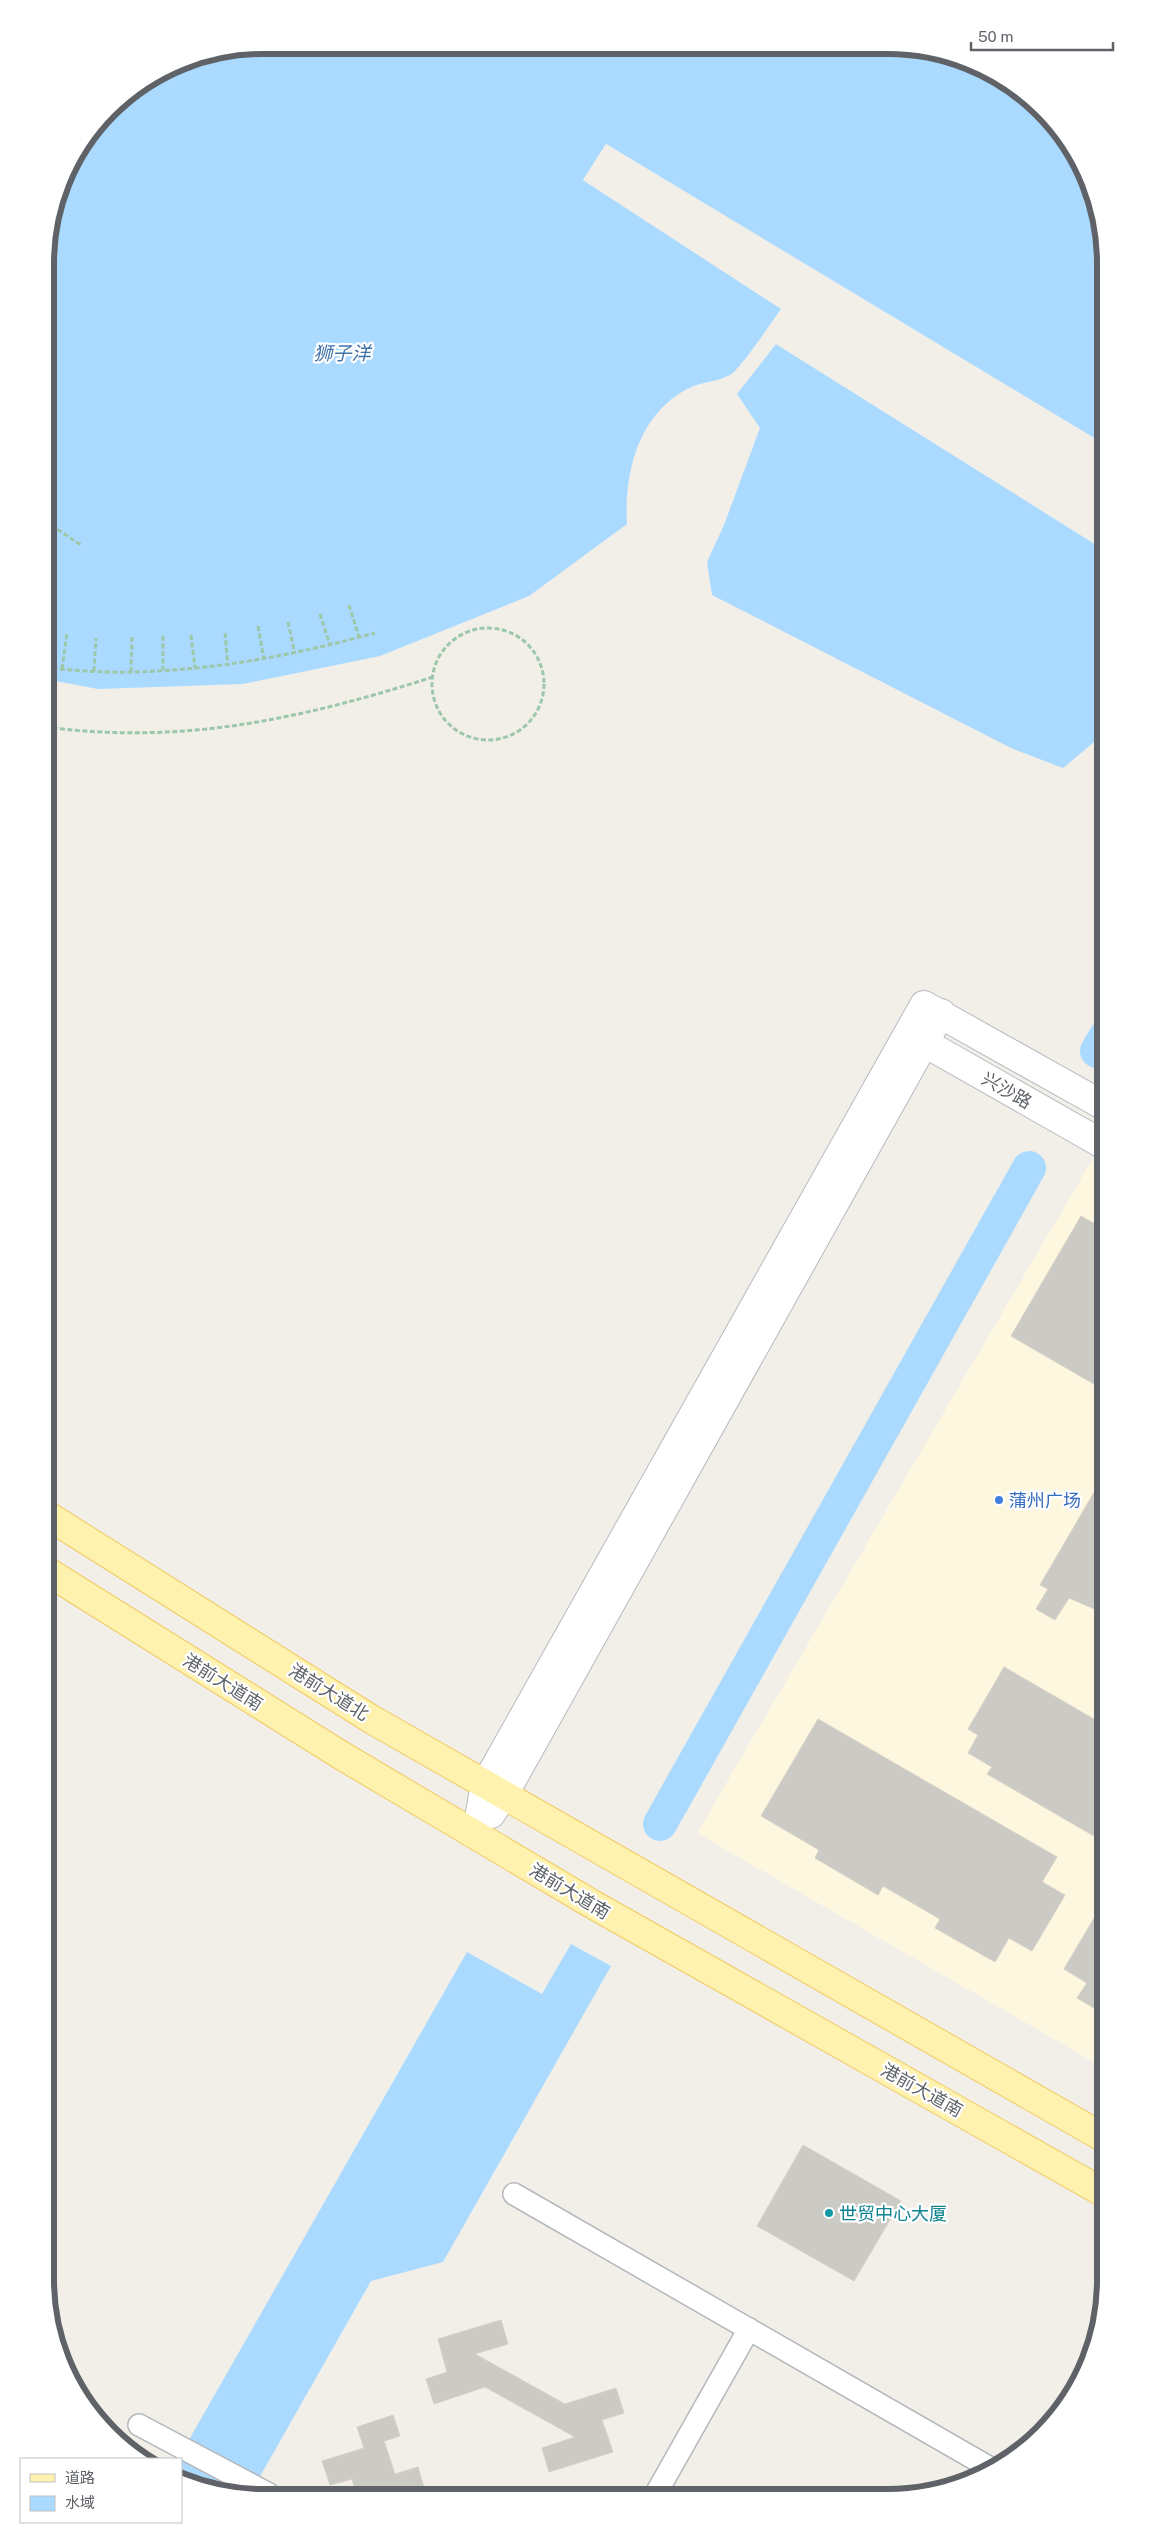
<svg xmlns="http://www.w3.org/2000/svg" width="1151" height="2543" viewBox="0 0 1151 2543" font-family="'Public Sans','Noto Sans SC',sans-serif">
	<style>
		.commercial { fill: #fef7e0 }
		.water { fill: #aadaff }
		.pier { fill: #f1efe8 }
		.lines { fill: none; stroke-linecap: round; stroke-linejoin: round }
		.river { stroke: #aadaff; stroke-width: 34 }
		.building { fill: #cccac5; stroke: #d6d1c6 }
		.lane-casing { stroke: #b5b8bc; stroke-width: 12 }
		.street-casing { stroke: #b5b8bc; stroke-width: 24 }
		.secondary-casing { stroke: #b6babf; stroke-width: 30 }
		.primary-casing { stroke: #f2c960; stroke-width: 30 }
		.path { stroke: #9cc7a9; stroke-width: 3; stroke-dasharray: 5 2.5; stroke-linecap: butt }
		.lane { stroke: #fff; stroke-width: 10 }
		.street { stroke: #fff; stroke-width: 21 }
		.secondary { stroke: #fff; stroke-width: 28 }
		.primary { stroke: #fff2af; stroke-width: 28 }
		.shop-dot { fill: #3f7fe0; stroke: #fff; stroke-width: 2 }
		.culture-dot { fill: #0f9aa8; stroke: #fff; stroke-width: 2 }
		.labels { text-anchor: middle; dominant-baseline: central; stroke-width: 4.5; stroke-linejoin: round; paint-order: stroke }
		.street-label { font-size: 18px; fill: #5f6368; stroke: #fff }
		.shop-label { font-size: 18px; fill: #366cbe; stroke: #fff; text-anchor: start }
		.culture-label { font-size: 18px; fill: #0d838f; stroke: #fff; text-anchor: start }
		.water-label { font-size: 19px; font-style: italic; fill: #4174aa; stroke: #fff }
		.rim { fill: none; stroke: #5f6368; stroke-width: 6 }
	</style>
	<rect width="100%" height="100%" fill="#f1efe8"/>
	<!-- commercial -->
	<path class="commercial" d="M1092 1160 1106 1168V2069L697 1833Z"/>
	<!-- water -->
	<g class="water">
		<path d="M262 45 931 49 985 68 1032 99 1077 153 1099 206 1106 262V445L606 144 583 180 781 309C773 320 739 371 730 375 717 382 700 382 687 389 638 415 624 473 627 524L529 596 380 656 243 684 98 689 45 679V248L67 167 119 99 180 61Z"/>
		<path d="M776 344 1106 551V732L1063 768 1011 748 712 595 707 562 724 525 760 428 737 394Z"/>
		<path d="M571 1944 611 1966 443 2262 371 2281 250 2494H220L181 2481V2459H178L467 1952 542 1994Z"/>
	</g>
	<!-- pier -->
	<g class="pier">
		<path d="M606 144 944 350 606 147 586 180 782 307 783 310 583 180Z"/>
		<path d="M777 342 1106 548V551L776 344Z"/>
	</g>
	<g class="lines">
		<!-- river -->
		<g class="river">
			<path d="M1097 1051 1106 1036"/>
			<path d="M660 1824 1029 1168"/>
		</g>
	</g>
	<!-- building -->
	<g class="building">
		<path d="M1081 1216 1106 1230V1391L1011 1336Z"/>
		<path d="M1106 1472V1614L1069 1598 1055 1620 1036 1609 1048 1589 1040 1585Z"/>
		<path d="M1004 1667 1106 1726V1843L987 1774 992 1767 968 1753 978 1735 968 1729Z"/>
		<path d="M818 1719 1057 1857 1042 1882 1065 1895 1032 1951 1009 1938 995 1962 935 1928 940 1919 883 1886 878 1895 815 1858 819 1850 761 1816Z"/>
		<path d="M1106 1898V2015L1077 1998 1087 1983 1064 1969Z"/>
		<path d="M803 2145 901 2201 854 2281 757 2226Z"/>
		<path d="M501 2320 508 2344 475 2354 565 2404 616 2388 624 2413 602 2420 613 2452 549 2472 542 2448 575 2437 485 2387 434 2404 426 2379 447 2372 438 2339Z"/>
		<path d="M393 2415 400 2436 384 2441 395 2474 418 2467 425 2491 412 2495H357L352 2479 330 2485 322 2461 364 2448 357 2427Z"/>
	</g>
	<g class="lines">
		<!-- lane casing -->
		<g class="lane-casing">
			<path id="lane" d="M45 868H51"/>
		</g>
		<!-- street casing -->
		<g class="street-casing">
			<g id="street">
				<path d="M514 2194 992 2469"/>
				<path d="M139 2425 269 2494"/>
				<path d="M654 2497 749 2329"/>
			</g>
		</g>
		<!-- secondary casing -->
		<g class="secondary-casing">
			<g id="secondary">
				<path d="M909 1034 1106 1146"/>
				<path d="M491 1814 503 1796 941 1013"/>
				<path d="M476 1834 485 1785 924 1005 1106 1107"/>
			</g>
		</g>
		<!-- primary casing -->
		<g class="primary-casing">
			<g id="primary">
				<path d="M45 1514 371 1719 1106 2139"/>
				<path d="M45 1570 339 1754 592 1904 1106 2194"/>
			</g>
		</g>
		<!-- path -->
		<g class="path">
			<path d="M45 521 81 545"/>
			<path d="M349 605 359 637"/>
			<path d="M320 614 330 645"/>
			<path d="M288 622 295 654"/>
			<path d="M258 626 264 659"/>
			<circle cx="488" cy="684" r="56"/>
			<path d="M225 633 228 666"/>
			<path d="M191 635 195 668"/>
			<path d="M163 636V670"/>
			<path d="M45 668C74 670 104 673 133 672 216 670 295 655 375 633"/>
			<path d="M62 669 67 633"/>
			<path d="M94 671 96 638"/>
			<path d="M131 672 132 636"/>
			<path d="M45 727C184 745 301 719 433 677"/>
		</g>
		<!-- lane -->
		<use href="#lane" class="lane"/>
		<!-- street -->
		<use href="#street" class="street"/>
		<!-- secondary -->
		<use href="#secondary" class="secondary"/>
		<!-- primary -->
		<use href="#primary" class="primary"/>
	</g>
	<!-- markers -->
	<circle class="shop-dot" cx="999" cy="1500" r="5"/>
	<circle class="culture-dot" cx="829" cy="2213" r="5"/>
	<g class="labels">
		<!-- street labels -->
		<g class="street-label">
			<text transform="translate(1007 1090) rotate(30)">兴沙路</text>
			<text transform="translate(223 1682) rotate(32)">港前大道南</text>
			<text transform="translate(329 1692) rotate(32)">港前大道北</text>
			<text transform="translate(570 1891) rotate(31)">港前大道南</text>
			<text transform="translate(922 2090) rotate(29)">港前大道南</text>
		</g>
		<!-- shop labels -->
		<g class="shop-label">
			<text x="1009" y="1500">蒲州广场</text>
		</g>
		<!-- culture labels -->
		<g class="culture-label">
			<text x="839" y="2213">世贸中心大厦</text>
		</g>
		<!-- water labels -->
		<g class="water-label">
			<text x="342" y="353">狮子洋</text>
		</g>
	</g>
	<!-- crop -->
	<path d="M0 0H1151V2543H0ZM263 54H888A209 209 0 0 1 1097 263V2280A209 209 0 0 1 888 2489H263A209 209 0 0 1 54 2280V263A209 209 0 0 1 263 54Z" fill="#fff" fill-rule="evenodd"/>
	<path class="rim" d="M263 54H888A209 209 0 0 1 1097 263V2280A209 209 0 0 1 888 2489H263A209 209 0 0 1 54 2280V263A209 209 0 0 1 263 54Z"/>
	<!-- legend -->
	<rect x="20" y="2458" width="162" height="65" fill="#ffffff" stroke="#bfc1c3"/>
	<rect x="30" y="2474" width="25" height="8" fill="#fff2af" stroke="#bfc1c3"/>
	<text x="65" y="2483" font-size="15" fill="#5f6368">道路</text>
	<rect x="30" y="2496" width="25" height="15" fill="#aadaff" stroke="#bfc1c3"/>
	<text x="65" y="2508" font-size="15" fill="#5f6368">水域</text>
	<!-- scale -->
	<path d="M971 42v8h142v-8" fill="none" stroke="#5f6368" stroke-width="2.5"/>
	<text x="978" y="42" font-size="15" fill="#5f6368" stroke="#ffffff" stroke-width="4" paint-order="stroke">50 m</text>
</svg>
